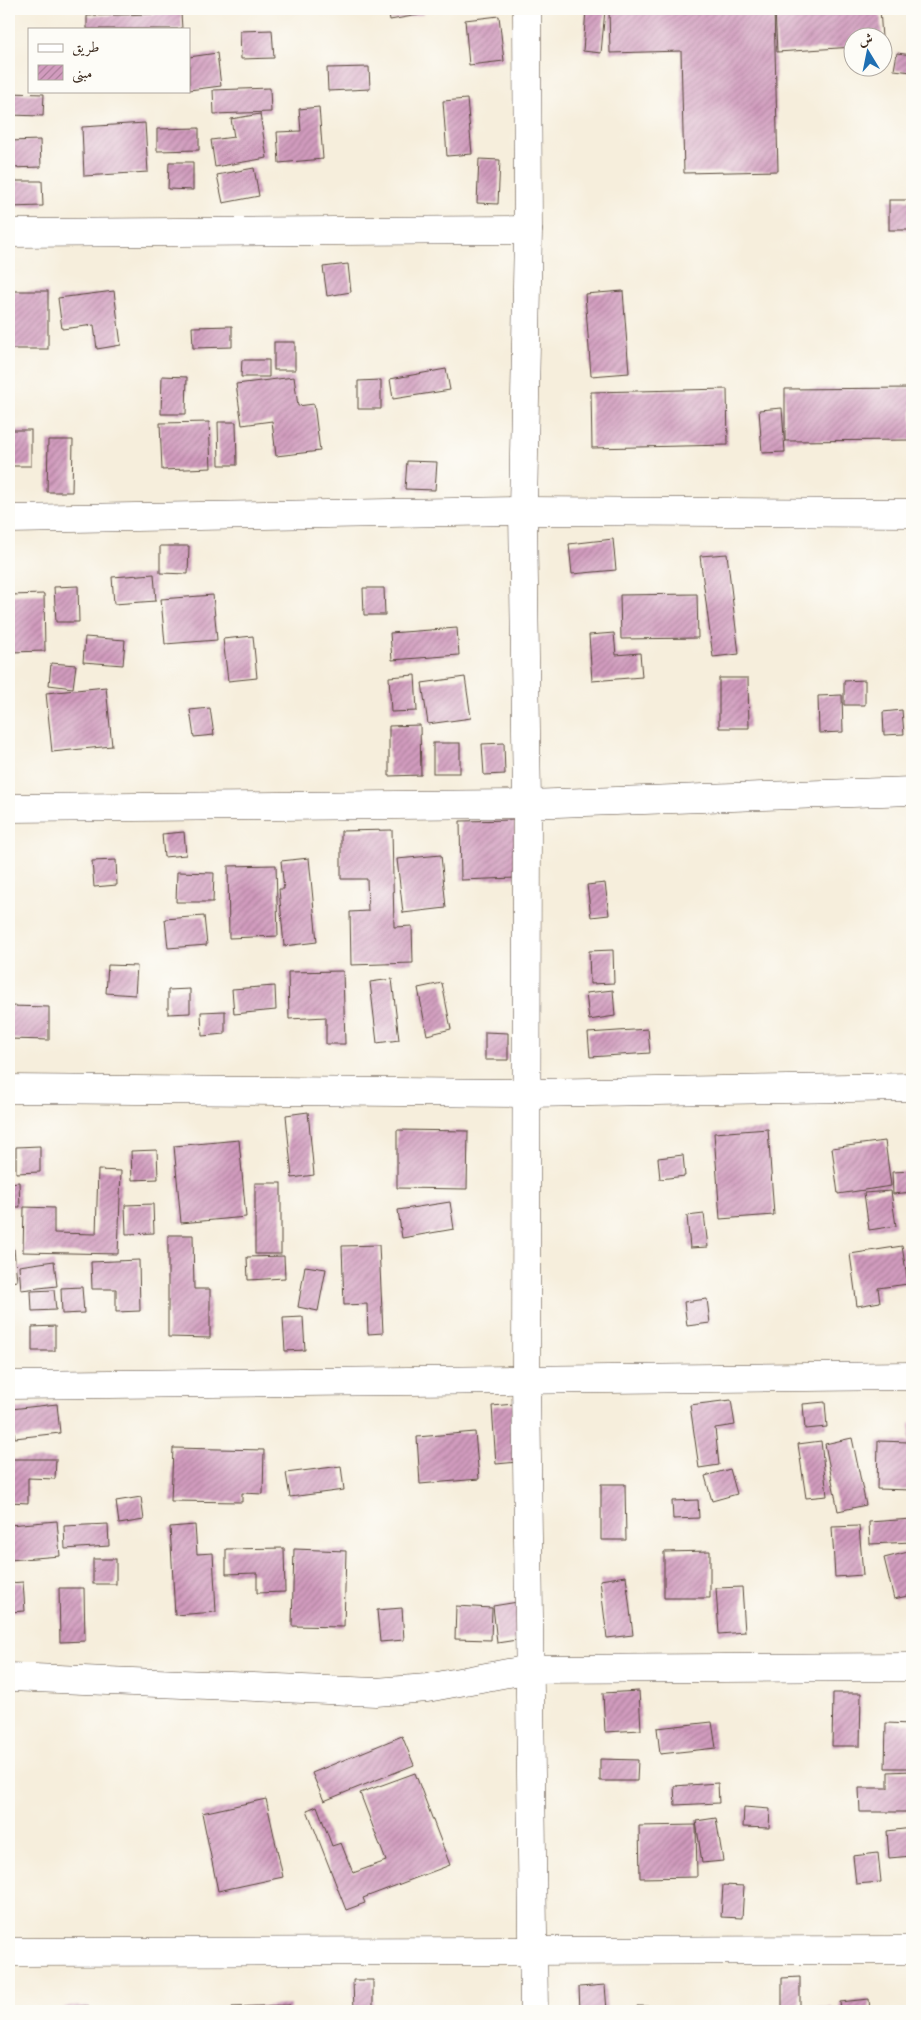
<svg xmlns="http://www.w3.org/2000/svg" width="921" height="2020" viewBox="0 0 921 2020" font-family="Cardo,Amiri,serif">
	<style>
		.building { fill: url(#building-hatch) }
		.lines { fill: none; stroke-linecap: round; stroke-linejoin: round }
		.minor-casing { stroke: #57473a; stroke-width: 29 }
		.minor { stroke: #fff; stroke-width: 28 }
	</style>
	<defs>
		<pattern id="building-hatch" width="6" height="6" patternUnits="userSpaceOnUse" patternTransform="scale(1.25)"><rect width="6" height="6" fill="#d19bbe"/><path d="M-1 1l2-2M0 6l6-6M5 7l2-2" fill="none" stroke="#ab7f9a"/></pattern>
	</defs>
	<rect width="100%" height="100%" fill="#fdfcf7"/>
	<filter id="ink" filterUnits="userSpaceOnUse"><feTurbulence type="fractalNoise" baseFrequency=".02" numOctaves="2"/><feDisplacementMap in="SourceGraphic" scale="10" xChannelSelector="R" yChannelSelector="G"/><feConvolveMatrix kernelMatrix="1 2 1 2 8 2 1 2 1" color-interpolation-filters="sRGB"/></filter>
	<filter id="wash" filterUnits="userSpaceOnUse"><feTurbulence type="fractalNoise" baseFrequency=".0096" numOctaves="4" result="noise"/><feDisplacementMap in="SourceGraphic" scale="20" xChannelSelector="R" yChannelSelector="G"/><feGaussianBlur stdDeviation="1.12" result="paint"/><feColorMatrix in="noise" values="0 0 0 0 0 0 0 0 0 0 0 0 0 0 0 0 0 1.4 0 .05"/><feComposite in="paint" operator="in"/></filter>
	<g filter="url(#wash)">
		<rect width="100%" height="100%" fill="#f6eedc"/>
		<g id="blocks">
			<!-- building -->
			<g class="building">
				<path d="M388 9H423L424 14 390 20Z"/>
				<path d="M586 9 605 10 601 53 583 51Z"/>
				<path d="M609 9H774L778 171 684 173 681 51 610 53Z"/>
				<path d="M775 9H880L882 38H854V47L777 52Z"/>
				<path d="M181 13 182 29H87V16Z"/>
				<path d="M499 16 504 61 469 65 465 20Z"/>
				<path d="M272 30 274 58 241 59 240 31Z"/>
				<path d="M217 53 221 86 189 90V57Z"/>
				<path d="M897 53 912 55V72L894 70Z"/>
				<path d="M369 67 370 89 328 91 327 68Z"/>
				<path d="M270 88 271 112 214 114 213 90Z"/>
				<path d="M9 93 44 94 43 116 9 115Z"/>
				<path d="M467 99 472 154 447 156 443 101Z"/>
				<path d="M319 107 323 159 279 163 277 132 301 131 299 109Z"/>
				<path d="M260 114 267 158 215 167 211 140 234 137 231 119Z"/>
				<path d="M145 123 148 172 84 176 82 127Z"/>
				<path d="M199 128V150L157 151V129Z"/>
				<path d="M40 140 41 167 9 168V141Z"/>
				<path d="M479 159 500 160 498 204 477 203Z"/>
				<path d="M169 162H193V190L168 189Z"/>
				<path d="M254 168 259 196 223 203 217 175Z"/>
				<path d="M9 181H42L43 206 9 207Z"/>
				<rect x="889" y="200" width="23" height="30"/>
				<path d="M348 264 351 292 327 296 323 267Z"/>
				<rect x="9" y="291" width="39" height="58"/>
				<path d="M114 291 121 345 97 349 94 325 62 329 58 298Z"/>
				<path d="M623 291 629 373 591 376 585 294Z"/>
				<path d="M232 326V347L193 348 192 327Z"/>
				<rect x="274" y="342" width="21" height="28"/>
				<path d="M242 360H269V377H241Z"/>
				<path d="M446 369 450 390 393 399 390 379Z"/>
				<path d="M162 376 187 377 186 414H161Z"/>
				<path d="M294 377 298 406 314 404 320 451 276 456 272 421 242 425 236 384Z"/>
				<path d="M381 380V409H358V381Z"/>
				<path d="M912 388V440L785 441V389Z"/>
				<path d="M727 389 728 445 592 448 591 392Z"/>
				<path d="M782 408 785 452 762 453 759 410Z"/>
				<path d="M209 422 211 468 162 470 160 423Z"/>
				<path d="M218 422H236L237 465H219Z"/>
				<rect x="9" y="430" width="22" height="36"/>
				<path d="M48 440H73L72 492H47Z"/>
				<path d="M407 461 437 462 435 490 405 489Z"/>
				<path d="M613 539 616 570 572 574 569 544Z"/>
				<path d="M160 546H189L188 574 160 573Z"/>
				<path d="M727 554 739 654 713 657 700 556Z"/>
				<path d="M154 574 156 601 114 604 112 577Z"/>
				<path d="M78 586 79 622H56L54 587Z"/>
				<path d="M363 588H384L385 615H364Z"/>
				<path d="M44 594 45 651 11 652 10 595Z"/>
				<path d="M697 594 698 638 621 639 620 595Z"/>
				<path d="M213 595 217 640 165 644 161 599Z"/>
				<path d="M457 628 459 655 392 660 390 633Z"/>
				<path d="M614 633 616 655 640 653 642 677 592 681 589 635Z"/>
				<path d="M253 636 257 678 228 681 223 639Z"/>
				<path d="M85 637 125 640 123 665 83 662Z"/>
				<path d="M51 663 76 665 73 688 49 685Z"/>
				<path d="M415 675 417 711 391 712 389 677Z"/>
				<path d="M465 677 471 718 428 724 422 683Z"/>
				<path d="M719 678H748L749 728H719Z"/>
				<path d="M865 680V705H844V681Z"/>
				<path d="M106 687 112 746 52 752 46 693Z"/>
				<path d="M842 695 843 732 819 733 818 696Z"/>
				<path d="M210 708 214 735 194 737 190 710Z"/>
				<path d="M902 710 904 734 884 735 883 712Z"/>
				<path d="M420 725 421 775 389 776V726Z"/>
				<rect x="433" y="743" width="27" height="30"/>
				<path d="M504 743 505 774 484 775 482 744Z"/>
				<path d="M515 820 516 878 461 880 460 821Z"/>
				<path d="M392 830 394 927 412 926 413 963 351 965 350 912 368 911 367 879H341V831Z"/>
				<path d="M184 832 186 855 164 857 162 834Z"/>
				<path d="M441 855 446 908 403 913 397 859Z"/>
				<path d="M309 858 317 942 284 946 279 889H284L281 861Z"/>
				<path d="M116 860 117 885 94 887 92 861Z"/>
				<path d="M276 865 278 936 229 938 228 866Z"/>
				<path d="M177 872 214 873 213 902H176Z"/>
				<path d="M605 883 609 915 591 917 587 885Z"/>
				<path d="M204 916 207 945 168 948 165 919Z"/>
				<path d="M613 950 614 983 590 984 589 951Z"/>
				<path d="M108 965 137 966 135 995 106 993Z"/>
				<path d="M343 971 345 1044H326V1017L289 1019 288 972Z"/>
				<path d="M392 979 399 1040 377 1043 370 982Z"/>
				<path d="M442 983 451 1029 427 1035 418 988Z"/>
				<path d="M275 986 276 1010 234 1014 232 989Z"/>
				<path d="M190 989V1013L168 1014V990Z"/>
				<path d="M613 990 615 1016 589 1020 586 993Z"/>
				<path d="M9 1006 49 1007V1040L9 1039Z"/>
				<path d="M225 1011V1034L202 1036 201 1012Z"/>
				<path d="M648 1029 650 1053 590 1057 588 1033Z"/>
				<path d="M485 1032 508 1033V1060H485Z"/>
				<path d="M308 1112 314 1175 292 1178 286 1115Z"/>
				<path d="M768 1129 774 1215 720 1219 714 1133Z"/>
				<path d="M397 1130 468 1131 467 1189 397 1188Z"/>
				<path d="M239 1140 246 1217 181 1223 174 1146Z"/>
				<path d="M885 1141 891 1186 838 1194 832 1148Z"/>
				<path d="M40 1146V1172L16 1173V1147Z"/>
				<path d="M157 1150 158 1179 132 1180 131 1151Z"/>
				<path d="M683 1155 685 1176 660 1179 658 1158Z"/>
				<path d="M98 1170 121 1171 118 1254 23 1252 24 1207 54 1208V1233L96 1234Z"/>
				<path d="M912 1171V1192L893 1194 892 1172Z"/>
				<path d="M19 1182 20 1207H9V1183Z"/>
				<rect x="255" y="1183" width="26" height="71"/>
				<path d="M891 1191 896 1226 869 1230 864 1193Z"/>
				<path d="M450 1202 454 1229 402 1238 398 1210Z"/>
				<path d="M153 1204 154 1233 126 1234 125 1205Z"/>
				<path d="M704 1214 708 1247 690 1248 687 1216Z"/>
				<path d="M168 1235H193L194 1289H210V1338L168 1337Z"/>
				<path d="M379 1245 383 1333 368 1334 367 1304 344 1305 342 1246Z"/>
				<path d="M902 1246 908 1284 878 1288 880 1302 857 1306 850 1254Z"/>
				<path d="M9 1249H14L17 1281 9 1282Z"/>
				<path d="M284 1256 285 1278 248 1280 247 1257Z"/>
				<path d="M139 1260 140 1311 116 1312V1289H92L91 1262Z"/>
				<path d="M54 1261 57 1286 21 1290 19 1266Z"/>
				<path d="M305 1266 326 1269 318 1311 298 1307Z"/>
				<path d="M82 1287 84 1313 62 1314 61 1288Z"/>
				<path d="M54 1290 56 1310 32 1311 31 1291Z"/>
				<path d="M707 1299 710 1323 687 1326 684 1302Z"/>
				<path d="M303 1317 305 1350 285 1351 283 1318Z"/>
				<path d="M55 1326V1351H32V1327Z"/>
				<path d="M731 1400 735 1425 715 1428 719 1465 699 1468 690 1405Z"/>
				<path d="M825 1402 827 1427 805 1429 803 1404Z"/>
				<path d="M57 1404 60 1433 15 1438 11 1409Z"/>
				<path d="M514 1404 518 1462 496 1464 492 1406Z"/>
				<path d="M910 1423H912V1490L877 1489 878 1441 909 1442Z"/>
				<path d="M475 1432 479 1479 420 1484 417 1437Z"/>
				<path d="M852 1438 866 1505 838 1511 825 1444Z"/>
				<path d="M821 1441 827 1496 806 1498 798 1444Z"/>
				<path d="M173 1448 264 1450 263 1494 242 1493V1502L171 1501Z"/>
				<path d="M9 1459H56L55 1479 28 1478V1503L9 1502Z"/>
				<path d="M341 1466 344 1490 290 1497 286 1473Z"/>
				<path d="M730 1469 737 1494 712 1501 705 1476Z"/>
				<path d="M601 1484H625L626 1540H601Z"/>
				<path d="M141 1497 144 1520 119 1524 116 1501Z"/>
				<path d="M698 1500 699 1518 673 1519 672 1501Z"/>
				<path d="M912 1519V1542L870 1544 869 1522Z"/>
				<path d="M57 1521 60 1556 9 1560V1525Z"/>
				<path d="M108 1524 109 1546 65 1549 64 1526Z"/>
				<path d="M195 1525 197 1554 213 1553 216 1612 175 1615 170 1527Z"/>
				<path d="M859 1526 863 1575 835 1577 832 1527Z"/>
				<path d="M284 1548 285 1592 257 1593V1573L226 1574V1549Z"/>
				<path d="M294 1549 346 1551 344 1627 292 1626Z"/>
				<path d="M710 1551V1598H664V1552Z"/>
				<path d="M912 1551V1595L894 1599 884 1558Z"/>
				<rect x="93" y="1559" width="23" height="25"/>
				<path d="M626 1576 633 1635 607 1638 600 1580Z"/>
				<path d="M23 1582 25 1611 9 1612V1583Z"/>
				<path d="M742 1587 745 1632 719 1634 716 1588Z"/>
				<path d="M59 1588H84L85 1641 60 1642Z"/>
				<path d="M524 1601 530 1638 497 1643 493 1606Z"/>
				<path d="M456 1606 492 1608 491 1640 455 1639Z"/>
				<path d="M402 1608 404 1640 380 1642 377 1610Z"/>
				<path d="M639 1691 641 1730 605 1732 603 1693Z"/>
				<path d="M833 1693H861L860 1746H832Z"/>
				<path d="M712 1722 716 1748 660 1754 657 1728Z"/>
				<path d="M886 1723 912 1724V1768H885Z"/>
				<path d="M402 1736 414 1765 324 1801 312 1773Z"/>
				<path d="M600 1759 638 1760 637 1781H600Z"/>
				<path d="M912 1771V1812H860L859 1788H888V1772Z"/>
				<path d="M415 1773 450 1865 363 1898 365 1903 346 1910 307 1810 317 1806 332 1846 341 1843 353 1873 386 1861 360 1793Z"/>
				<path d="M718 1783 719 1803 675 1805 674 1786Z"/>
				<path d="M266 1799 283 1877 218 1891 202 1813Z"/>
				<path d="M744 1807 770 1809 769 1828 743 1827Z"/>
				<path d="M716 1818 723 1861 702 1863 696 1821Z"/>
				<path d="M696 1825 697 1877 640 1878 639 1826Z"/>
				<path d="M912 1828V1856L889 1858 887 1831Z"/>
				<path d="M878 1853 881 1882 856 1884 853 1856Z"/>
				<path d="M723 1885 744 1886 742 1918 721 1917Z"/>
				<path d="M800 1977V2008L832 2007V2011H782V1978Z"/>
				<path d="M353 1980H373V2011H354Z"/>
				<path d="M605 1985 607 2011H580L579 1987Z"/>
				<path d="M869 1999 870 2011H841L840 2002Z"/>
				<path d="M290 2005V2011H232V2007Z"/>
				<path d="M89 2006V2011H64V2007Z"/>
				<path d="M637 2006 679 2007V2011H637Z"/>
			</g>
		</g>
	</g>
	<g filter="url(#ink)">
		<use href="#blocks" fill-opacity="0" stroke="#57473a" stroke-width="1"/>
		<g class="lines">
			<!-- minor casing -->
			<g class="minor-casing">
				<g id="minor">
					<path d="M527 9 528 230 523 511 527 804 526 1380 534 2011"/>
					<path d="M9 233 528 230"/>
					<path d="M9 519 523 511 912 513"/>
					<path d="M9 808 527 804 912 791"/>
					<path d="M9 1089 527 1093 912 1087"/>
					<path d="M9 1385 912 1376"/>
					<path d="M9 1677 376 1692 427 1688 530 1669 912 1667"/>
					<path d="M9 1952 912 1950"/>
				</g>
			</g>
			<!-- minor -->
			<use href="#minor" class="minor"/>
		</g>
	</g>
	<!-- margin -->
	<rect width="921" height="2020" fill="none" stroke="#fdfcf7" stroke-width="30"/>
	<!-- legend -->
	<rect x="28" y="28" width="162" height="65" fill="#fdfcf7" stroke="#afa8a0"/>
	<rect x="38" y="44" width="25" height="8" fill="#ffffff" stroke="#afa8a0"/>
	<text x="72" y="52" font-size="15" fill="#3b2a1e">طريق</text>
	<rect x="38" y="65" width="25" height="15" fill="url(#building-hatch)" stroke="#afa8a0"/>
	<text x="72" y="78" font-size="15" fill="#3b2a1e">مبنى</text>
	<!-- north arrow -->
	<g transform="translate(868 52) rotate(350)"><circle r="24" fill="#fdfcf7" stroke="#afa8a0"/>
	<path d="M0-4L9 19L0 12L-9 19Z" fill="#1f6fb2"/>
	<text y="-8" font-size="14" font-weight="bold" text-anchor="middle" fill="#3b2a1e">ش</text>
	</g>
</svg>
